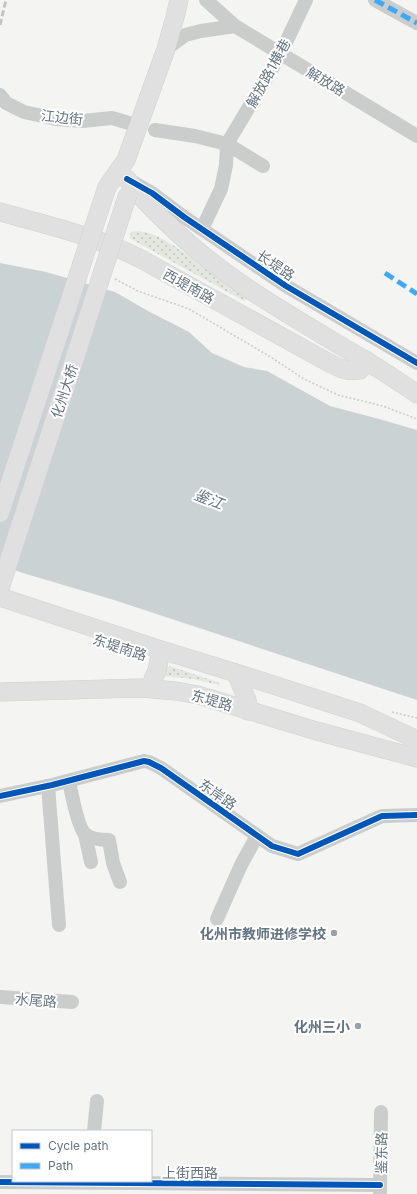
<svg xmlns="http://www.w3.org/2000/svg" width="417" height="1194" viewBox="0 0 417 1194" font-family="Inter,'Noto Sans SC',sans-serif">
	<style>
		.green { fill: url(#green-dots) }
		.water { fill: #cad2d4 }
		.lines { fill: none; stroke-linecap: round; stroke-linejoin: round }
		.major-casing { stroke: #d1d2d1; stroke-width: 19 }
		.path { stroke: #cacaca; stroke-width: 1.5; stroke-dasharray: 2 2; stroke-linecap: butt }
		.minor { stroke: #cbcdcd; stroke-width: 14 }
		.major { stroke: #e0e0e0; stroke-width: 18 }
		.rail { stroke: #c2c3c3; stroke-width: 3; stroke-dasharray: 6 3; stroke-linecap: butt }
		.major-bridge-casing { stroke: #d1d2d1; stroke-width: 19; stroke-linecap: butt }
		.major-bridge { stroke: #e0e0e0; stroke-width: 18 }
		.quiet { stroke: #3fa9f5; stroke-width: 5; stroke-dasharray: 10 5; stroke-linecap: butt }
		.cycleway-casing { stroke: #fff; stroke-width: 8 }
		.cycleway { stroke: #0057b8; stroke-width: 6 }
		.poi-dot { fill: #96a1a9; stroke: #fff; stroke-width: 1.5 }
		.labels { text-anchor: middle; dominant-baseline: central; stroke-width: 4; stroke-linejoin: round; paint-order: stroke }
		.street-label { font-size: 14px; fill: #647482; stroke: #fff }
		.poi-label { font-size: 14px; font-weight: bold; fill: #647482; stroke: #fff; text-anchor: end }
		.water-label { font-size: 15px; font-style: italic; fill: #60777f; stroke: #fff }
	</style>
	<defs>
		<pattern id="green-dots" width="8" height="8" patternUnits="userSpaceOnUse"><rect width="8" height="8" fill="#e4e7e0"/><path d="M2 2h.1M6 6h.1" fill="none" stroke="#bcc0bb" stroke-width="1.8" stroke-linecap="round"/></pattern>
	</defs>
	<rect width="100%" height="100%" fill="#f4f4f2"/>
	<!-- green -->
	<g class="green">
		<path d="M139 231C164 233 195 262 216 277 226 284 237 290 247 297L244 301 129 238 131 232Z"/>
		<path d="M165 666 173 667 220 683 219 685 193 679 163 676Z"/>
	</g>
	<!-- water -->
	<path class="water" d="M0 263 46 272 115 292 148 311 189 332 212 353 244 367 267 371 330 406 379 419 417 430V700L114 600 23 573 0 565Z"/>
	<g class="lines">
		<!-- major casing -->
		<g class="major-casing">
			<g id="major">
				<path d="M127 179C139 196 151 208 166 222 224 280 293 317 363 359 382 370 399 382 417 394"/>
				<path d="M107 187 126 160 166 49 175 17 179 0"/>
				<path d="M0 212C47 225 95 236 139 258L324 360C335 366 347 373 360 370L366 360"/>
				<path d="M0 597 158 649 236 673 360 713 417 740"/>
				<path d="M236 673 247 700 248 711"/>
				<path d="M153 679 157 671 159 660"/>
				<path d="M0 692 140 688 176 691 198 695 313 730 417 758"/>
			</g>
		</g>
		<!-- path -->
		<g class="path">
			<path d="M115 279 138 291 189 309 269 356 304 379 338 395 383 406 417 419"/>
			<path d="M392 712 417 718"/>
		</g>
		<!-- minor -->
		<g class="minor">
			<path d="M206 0 235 26 417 136"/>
			<path d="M375 0 417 23"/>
			<path d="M166 49 185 35 201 31 235 26"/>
			<path d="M0 95 6 103 24 112 56 119 83 121 112 118 129 123"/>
			<path d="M155 130 195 136 227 144 263 166"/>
			<path d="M131 181 152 193 184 217 286 286 417 363"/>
			<path d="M202 229 221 189 226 165 227 144 280 55 306 0"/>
			<path d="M69 781C71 791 78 828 85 834 91 839 101 840 109 840L113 863 120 882"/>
			<path d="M48 786 59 925"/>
			<path d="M0 796 52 785 144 761 149 762 161 768 272 846 298 854 382 816 417 815"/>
			<path d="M85 834 91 862"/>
			<path d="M217 919 241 865 257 836"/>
			<path d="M0 997 72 1002"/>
			<path d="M94 1131 97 1101"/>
			<path d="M0 1182 380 1185"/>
			<path d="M380 1194 381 1112"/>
		</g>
		<!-- major -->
		<use href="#major" class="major"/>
		<!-- rail -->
		<path class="rail" d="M0 25 6 0"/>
		<!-- major-bridge casing -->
		<g class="major-bridge-casing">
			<g id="major-bridge">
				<path d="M0 513 107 187"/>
				<path d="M0 588 128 194"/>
			</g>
		</g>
		<!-- major-bridge -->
		<use href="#major-bridge" class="major-bridge"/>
		<!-- quiet -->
		<g class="quiet">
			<path d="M375 0 417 23"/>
			<path d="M385 273 417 294"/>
		</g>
		<!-- cycleway casing -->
		<g class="cycleway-casing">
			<g id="cycleway">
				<path d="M127 179 152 193 184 217 286 286 417 363"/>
				<path d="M0 796 52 785 144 761 149 762 161 768 272 846 298 854 382 816 417 815"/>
				<path d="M0 1182 380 1185"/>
			</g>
		</g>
		<!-- cycleway -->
		<use href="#cycleway" class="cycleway"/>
	</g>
	<!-- markers -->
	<g class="poi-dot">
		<circle cx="334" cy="933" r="4"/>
		<circle cx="358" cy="1026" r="4"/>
	</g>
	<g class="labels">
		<!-- street labels -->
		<g class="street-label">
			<text transform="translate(268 73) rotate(-61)">解放路1横巷</text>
			<text transform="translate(326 81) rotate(31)">解放路</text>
			<text transform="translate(62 117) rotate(6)">江边街</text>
			<text transform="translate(276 265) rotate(34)">长堤路</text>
			<text transform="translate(189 286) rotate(29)">西堤南路</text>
			<text transform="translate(64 391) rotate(-72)">化州大桥</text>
			<text transform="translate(120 647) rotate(18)">东堤南路</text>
			<text transform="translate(212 700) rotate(16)">东堤路</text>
			<text transform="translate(218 794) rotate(35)">东岸路</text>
			<text transform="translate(36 1000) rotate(4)">水尾路</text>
			<text transform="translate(381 1153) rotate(-89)">鉴东路</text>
			<text x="190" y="1172">上街西路</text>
		</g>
		<!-- poi labels -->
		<g class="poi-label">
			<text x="326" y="933">化州市教师进修学校</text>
			<text x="350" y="1026">化州三小</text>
		</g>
		<!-- water labels -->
		<g class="water-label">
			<text transform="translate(209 499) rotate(22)">鉴江</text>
		</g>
	</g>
	<!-- legend -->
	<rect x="12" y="1130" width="140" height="52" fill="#ffffff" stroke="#c1c7cd"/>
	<rect x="20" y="1143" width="20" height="6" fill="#0057b8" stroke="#c1c7cd"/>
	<text x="48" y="1150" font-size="12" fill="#647482">Cycle path</text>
	<rect x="20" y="1163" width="20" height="6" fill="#3fa9f5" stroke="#c1c7cd"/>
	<text x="48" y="1170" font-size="12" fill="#647482">Path</text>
</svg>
